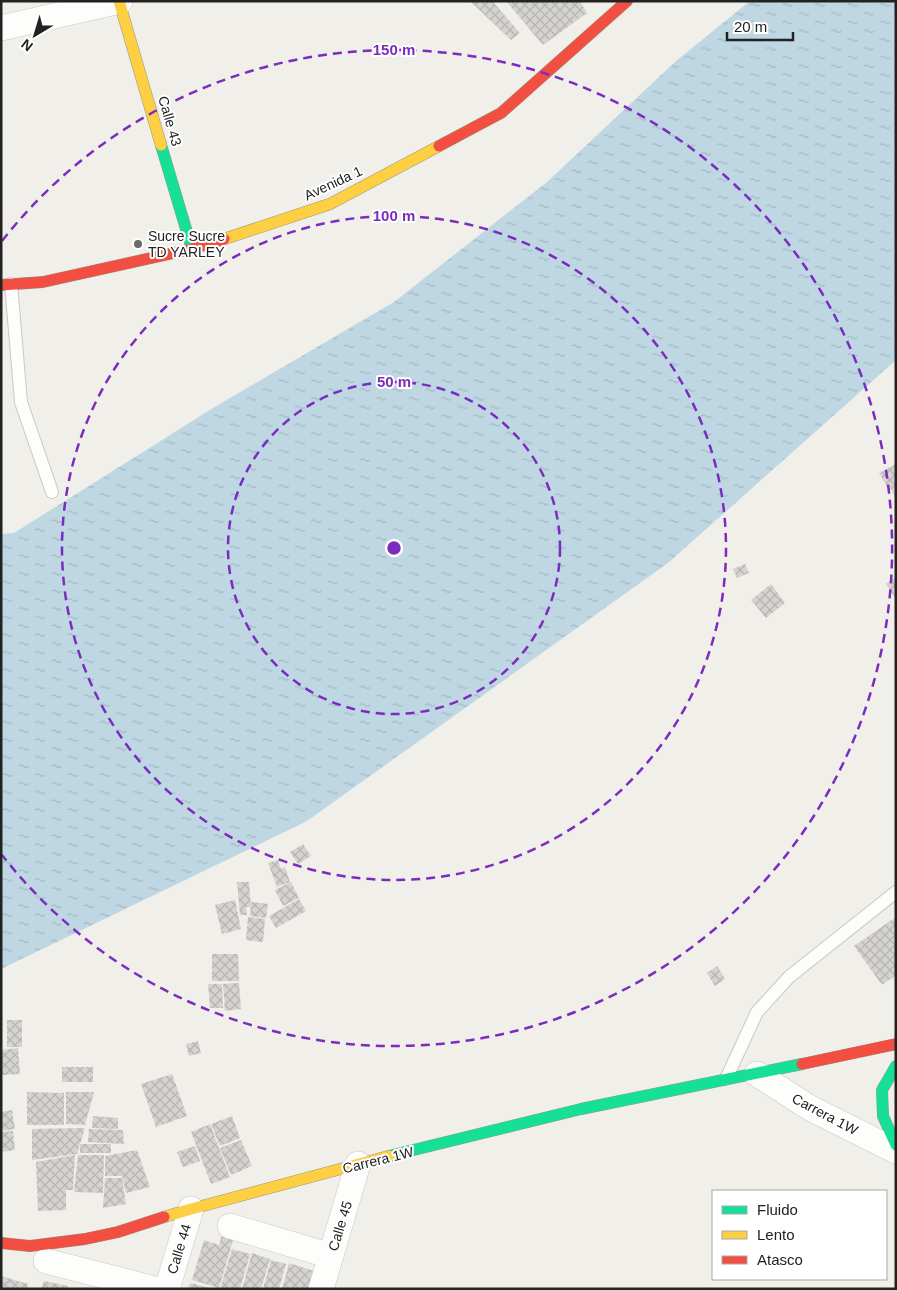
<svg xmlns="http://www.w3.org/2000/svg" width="897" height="1290" viewBox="0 0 897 1290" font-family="Helvetica,sans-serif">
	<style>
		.water { fill: url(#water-ripples) }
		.building { fill: url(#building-cross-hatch) }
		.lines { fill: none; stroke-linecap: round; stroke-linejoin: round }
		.lane-casing { stroke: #c9c8c6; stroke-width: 14 }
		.street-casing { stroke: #c9c8c6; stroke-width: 26 }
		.fast-casing { stroke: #969b81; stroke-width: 12 }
		.slow-casing { stroke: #969b81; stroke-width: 12 }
		.jam-casing { stroke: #969b81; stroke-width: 12 }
		.lane { stroke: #fdfdfc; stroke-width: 12 }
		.street { stroke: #fdfdfc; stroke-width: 25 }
		.fast { stroke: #16e098; stroke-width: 11 }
		.slow { stroke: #ffcf43; stroke-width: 11 }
		.jam { stroke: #f24e42; stroke-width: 11 }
		.ring { fill: none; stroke: #7b2cbf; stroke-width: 2.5; stroke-dasharray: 9 6 }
		.poi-dot { fill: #6a6a68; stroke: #fff; stroke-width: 2 }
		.labels { text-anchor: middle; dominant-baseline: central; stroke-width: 4; stroke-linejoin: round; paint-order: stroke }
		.street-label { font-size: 14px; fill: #222; stroke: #fff }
		.poi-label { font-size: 14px; fill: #222; stroke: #fff; text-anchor: start }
		.centre { fill: #7b2cbf; stroke: #fff; stroke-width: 2.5 }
		.ring-label { font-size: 15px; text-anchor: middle; font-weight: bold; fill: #7b2cbf; stroke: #fff; stroke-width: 4; stroke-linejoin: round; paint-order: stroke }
	</style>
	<defs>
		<pattern id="water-ripples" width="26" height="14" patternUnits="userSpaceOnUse" patternTransform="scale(1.25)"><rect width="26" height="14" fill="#bed7e3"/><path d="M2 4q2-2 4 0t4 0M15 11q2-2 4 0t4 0" fill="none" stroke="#a3b8c2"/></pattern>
		<pattern id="building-cross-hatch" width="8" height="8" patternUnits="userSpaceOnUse" patternTransform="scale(1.25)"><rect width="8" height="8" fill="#d4d3cf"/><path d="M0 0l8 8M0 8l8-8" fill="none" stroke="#b6b5b1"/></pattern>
	</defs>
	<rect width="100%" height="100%" fill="#f0efea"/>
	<!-- water -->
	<path class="water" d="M750 1H896V360L668 563 307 821 1 969V534L14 533 213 408 394 302 547 182 676 61Z"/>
	<!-- building -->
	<g class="building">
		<path d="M470 1H492L520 33 511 40Z"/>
		<path d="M506 1H580L587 13 543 45Z"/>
		<path d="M896 464V498L891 489 889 490 879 473Z"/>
		<path d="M745 564 749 573 737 578 733 569Z"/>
		<path d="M896 577V599L886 584Z"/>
		<path d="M771 584 785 603 766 618 751 600Z"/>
		<path d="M303 844 311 856 298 864 290 852Z"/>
		<path d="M278 860 281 869 285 867 290 882 277 887 268 863Z"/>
		<path d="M237 882H249L251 907H246L247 915H240Z"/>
		<path d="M291 882 299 898 283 906 275 890Z"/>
		<path d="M299 899 306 911 276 928 269 916Z"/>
		<path d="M235 900 241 929 222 934 215 905Z"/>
		<path d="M251 902 268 904 266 918 250 916Z"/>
		<path d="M248 917 265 919 263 942 246 940Z"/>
		<path d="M896 917V975L882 985 854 946Z"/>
		<path d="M212 954H238L239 981H212Z"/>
		<path d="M717 966 725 979 715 986 707 973Z"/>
		<path d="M239 983 241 1009 225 1011 223 984Z"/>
		<path d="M208 984H222L223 1008H210Z"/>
		<rect x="7" y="1020" width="15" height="27"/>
		<path d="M198 1041 201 1053 189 1056 186 1044Z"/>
		<path d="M18 1048 20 1074 1 1075V1050Z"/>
		<rect x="62" y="1067" width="31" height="15"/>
		<path d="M172 1074 187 1116 156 1127 141 1084Z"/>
		<path d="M27 1092 64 1093V1125H27Z"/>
		<path d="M66 1092H94L85 1125 66 1124Z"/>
		<path d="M12 1110 15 1129 1 1131V1112Z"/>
		<path d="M93 1116 118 1118V1129L92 1128Z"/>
		<path d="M232 1116 240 1138 220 1146 211 1124Z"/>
		<path d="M210 1124 230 1177 211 1184 191 1132Z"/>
		<path d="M85 1128 80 1144H111V1153H80V1144L77 1154 32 1160V1129Z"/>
		<path d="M89 1129 123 1130 124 1144 88 1142Z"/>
		<path d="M13 1131 15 1150 1 1152V1132Z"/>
		<path d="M241 1140 252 1166 231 1175 220 1148Z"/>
		<path d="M195 1146 200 1161 183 1167 177 1152Z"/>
		<path d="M137 1150 150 1187 126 1193 122 1176H105V1156Z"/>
		<path d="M75 1155 73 1190H66V1210L38 1211 36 1162Z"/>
		<path d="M78 1155H104L103 1193 74 1192Z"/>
		<path d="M105 1178H122L126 1204 103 1208Z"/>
		<path d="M224 1227 236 1230 219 1288 192 1280 204 1240 219 1245Z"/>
		<path d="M232 1249 250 1254 240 1289H220Z"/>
		<path d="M252 1253 270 1259 261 1289H242Z"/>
		<path d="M271 1260 286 1264 279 1289H263Z"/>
		<path d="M289 1263 317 1272 312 1289H282Z"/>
		<path d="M1 1276 28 1284 27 1289H1Z"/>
		<path d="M44 1281 68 1286 67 1289H41Z"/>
		<path d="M190 1283 210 1288V1289H188Z"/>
	</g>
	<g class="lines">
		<!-- lane casing -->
		<g class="lane-casing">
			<g id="lane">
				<path d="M11 284 21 402 52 492"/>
				<path d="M726 1079 757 1012 789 977 896 892"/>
			</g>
		</g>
		<!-- street casing -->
		<g class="street-casing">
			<g id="street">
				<path d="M1 28 120 1"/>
				<path d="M757 1074 810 1108 896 1151"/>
				<path d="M230 1226 331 1256"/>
				<path d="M46 1261 155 1289"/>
				<path d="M167 1289 191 1209"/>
				<path d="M321 1289 358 1164"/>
			</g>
		</g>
		<!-- fast casing -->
		<g class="fast-casing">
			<g id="fast">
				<path d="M161 145 192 249"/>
				<path d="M896 1066 882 1090 883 1116 896 1145"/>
				<path d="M389 1156 581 1109 802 1064"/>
			</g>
		</g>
		<!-- slow casing -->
		<g class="slow-casing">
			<g id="slow">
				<path d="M119 1 161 145"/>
				<path d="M224 239 330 204 439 146"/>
				<path d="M164 1217 191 1209 389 1156"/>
			</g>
		</g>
		<!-- jam casing -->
		<g class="jam-casing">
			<g id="jam">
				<path d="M439 146 501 113 627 1"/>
				<path d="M1 285 43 282 192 249 224 239"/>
				<path d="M802 1064 896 1044"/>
				<path d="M1 1243 30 1246 85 1239 118 1232 164 1217"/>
			</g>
		</g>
		<!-- lane -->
		<use href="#lane" class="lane"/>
		<!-- street -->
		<use href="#street" class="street"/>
		<!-- fast -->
		<use href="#fast" class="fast"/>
		<!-- slow -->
		<use href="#slow" class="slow"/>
		<!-- jam -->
		<use href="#jam" class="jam"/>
	</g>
	<!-- distance rings -->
	<g class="ring">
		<circle cx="394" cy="548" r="166"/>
		<circle cx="394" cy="548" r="332"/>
		<path d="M2 241A498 498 0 1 1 2 855"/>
	</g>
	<!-- markers -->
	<circle class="poi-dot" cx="138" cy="244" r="5"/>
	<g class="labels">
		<!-- street labels -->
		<g class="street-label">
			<text transform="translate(170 121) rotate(74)">Calle 43</text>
			<text transform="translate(333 183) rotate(-25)">Avenida 1</text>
			<text transform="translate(825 1114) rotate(28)">Carrera 1W</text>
			<text transform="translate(378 1160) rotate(-14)">Carrera 1W</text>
			<text transform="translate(340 1226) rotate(-73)">Calle 45</text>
			<text transform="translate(179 1249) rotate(-73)">Calle 44</text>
		</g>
		<!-- poi labels -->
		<g class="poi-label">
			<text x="148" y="236">Sucre Sucre<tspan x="148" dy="16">TD YARLEY</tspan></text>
		</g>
	</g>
	<circle cx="394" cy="548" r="8" class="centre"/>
	<g class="ring-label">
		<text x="394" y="55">150 m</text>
		<text x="394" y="221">100 m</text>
		<text x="394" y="387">50 m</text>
	</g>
	<!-- border -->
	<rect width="897" height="1290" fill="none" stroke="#222222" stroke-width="5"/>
	<!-- legend -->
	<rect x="712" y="1190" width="175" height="90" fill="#ffffff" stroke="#a7a7a7"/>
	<rect x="722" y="1206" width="25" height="8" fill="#16e098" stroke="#a7a7a7"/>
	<text x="757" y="1215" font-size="15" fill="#222222">Fluido</text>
	<rect x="722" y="1231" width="25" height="8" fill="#ffcf43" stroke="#a7a7a7"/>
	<text x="757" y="1240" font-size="15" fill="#222222">Lento</text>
	<rect x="722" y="1256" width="25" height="8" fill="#f24e42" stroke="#a7a7a7"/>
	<text x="757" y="1265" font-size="15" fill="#222222">Atasco</text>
	<!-- north arrow -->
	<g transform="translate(35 35) rotate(218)" stroke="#ffffff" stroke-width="4" paint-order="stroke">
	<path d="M0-4L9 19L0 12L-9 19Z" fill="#222222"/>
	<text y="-8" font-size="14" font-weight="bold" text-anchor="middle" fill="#222222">N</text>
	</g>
	<!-- scale -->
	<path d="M727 32v8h66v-8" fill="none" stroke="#222222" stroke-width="2.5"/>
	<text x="734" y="32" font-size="15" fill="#222222" stroke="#ffffff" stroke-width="4" paint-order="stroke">20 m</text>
</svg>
